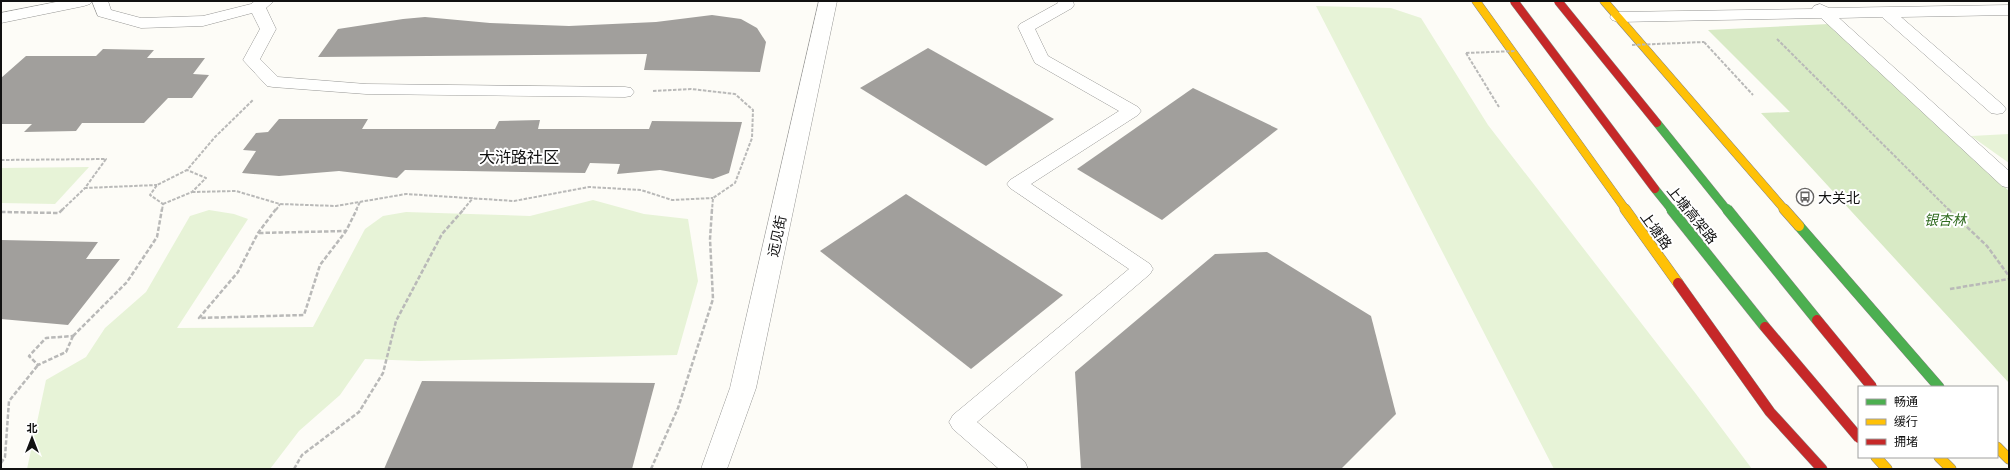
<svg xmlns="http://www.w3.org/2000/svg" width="2010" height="470" font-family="Literata,'Noto Sans SC',serif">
<rect width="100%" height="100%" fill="#fdfcf7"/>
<!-- green -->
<g fill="#e7f3d7">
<polygon points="1316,6 1391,8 1421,18 1488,125 1696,394 1752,469 1554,469"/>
<polygon points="2009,134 2009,163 1971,136"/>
<polygon points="89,167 55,204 1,203 1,168"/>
<polygon points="593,200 644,214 688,219 698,281 677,355 419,361 365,359 340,395 299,431 270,469 27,469 46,380 86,357 105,328 146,292 190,216 209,210 234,214 248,219 177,328 313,327 365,229 383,216 406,212 530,216"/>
</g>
<!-- forest -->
<polygon fill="#d8eac5" points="1829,24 2009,191 2009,383 1761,113 1790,112 1708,30"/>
<!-- building -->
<g fill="#a19f9c">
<polygon points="712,15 741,19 757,28 766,42 760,72 644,70 647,54 318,57 338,29 403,19 425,17 490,23 569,26 656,22"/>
<polygon points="928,48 1054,119 986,166 860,88"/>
<polygon points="103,49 154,50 147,58 205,58 193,74 209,75 192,98 168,98 144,123 82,123 76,131 24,132 32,124 1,124 1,78 26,56 96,56"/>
<polygon points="1193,88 1278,129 1162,220 1077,169"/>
<polygon points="279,119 368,119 362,129 495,129 499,121 540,120 538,129 649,129 652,121 742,122 729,173 713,179 660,170 617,174 620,164 590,163 585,173 405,170 397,178 339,171 279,176 242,173 256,151 243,150 256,133 268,132"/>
<polygon points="906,194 1063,295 971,369 820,251"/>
<polygon points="1,240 98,242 86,259 120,259 68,325 1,319"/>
<polygon points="1267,252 1371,316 1396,414 1341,469 1081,469 1075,372 1215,254"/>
<polygon points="422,381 655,383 632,469 384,469"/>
</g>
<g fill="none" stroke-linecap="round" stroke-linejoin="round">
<defs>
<g id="lane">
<polygon points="61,1 92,1 90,4 84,6 1,23 1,13"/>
<polygon points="92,1 108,1 111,10 141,18 203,16 251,4 255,1 274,1 266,8 276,29 260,59 278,77 366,84 625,87 631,88 634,92 631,96 625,97 366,94 273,87 267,86 243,60 260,29 252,13 203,26 141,28 98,16"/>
<polygon points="1057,1 1073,1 1074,5 1072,8 1035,29 1048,56 1138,107 1141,111 1138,115 1031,184 1150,264 1153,269 1150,274 977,422 1025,462 1028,469 999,469 953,429 949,422 953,415 1129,269 1010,188 1007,184 1010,180 1119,111 1035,63 1033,59 1018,27 1020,24 1058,3"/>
<polygon points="1820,4 1829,8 2009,5 2009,15 1901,17 2003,105 2006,109 2003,113 1997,114 1991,113 1882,17 1839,18 2009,171 2009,188 2002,186 1821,18 1618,22 1612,20 1610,17 1612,14 1618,12 1812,9 1814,6"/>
</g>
<polygon id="street" points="819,1 837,1 756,388 727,469 701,469 730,388"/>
<polyline id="fast" points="1799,226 1939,387"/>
<g id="slow-far1">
<polyline points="1476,1 1626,210"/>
<polyline points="1604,1 1785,210"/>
</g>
<g id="slow">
<polyline points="1625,209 1678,283"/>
<polyline points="1784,209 1799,226"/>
<polyline points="1997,447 2009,459"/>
<polyline points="1876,457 1887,469"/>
<polyline points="1939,457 1951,469"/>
</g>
<polyline id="jam" points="1678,283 1770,412 1822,469"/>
</defs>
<!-- lane casing -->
<use href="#lane" stroke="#979795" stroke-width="1"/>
<!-- street casing -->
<use href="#street" stroke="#979795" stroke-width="1"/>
<!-- fast casing -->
<use href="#fast" stroke="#858482" stroke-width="11"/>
<!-- slow-far1 casing -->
<use href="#slow-far1" stroke="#858482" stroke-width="9"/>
<!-- slow casing -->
<use href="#slow" stroke="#858482" stroke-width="11"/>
<!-- jam casing -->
<use href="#jam" stroke="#858482" stroke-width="11"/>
<!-- path-far1 -->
<g stroke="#b9b9b8" stroke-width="2" stroke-dasharray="3.5 1.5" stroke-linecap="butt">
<polyline points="1777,39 1949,210"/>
<polyline points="1704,42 1753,95"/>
<polyline points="1466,53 1499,107"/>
<polyline points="653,91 691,89 735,94 753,110 752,138 735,183 713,198 712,210"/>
<polyline points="1,160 106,159 85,188 157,185"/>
<polyline points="192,192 236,191 280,204 336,206 406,194 514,201 589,187 641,190 672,200 713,198"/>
<polyline points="163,204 192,192 206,178 187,170"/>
<polyline points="62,210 85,188"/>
<polyline points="162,210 163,204 150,195 157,185 187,170 215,137 253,100"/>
<polyline points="276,210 280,204"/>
<polyline points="356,210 360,202"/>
<polyline points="463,210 473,198"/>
</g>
<!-- path -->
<g stroke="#b9b9b8" stroke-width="2.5" stroke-dasharray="4.5 2" stroke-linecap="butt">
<polyline points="276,209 258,233 238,272 199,318 304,315 320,265 346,231 357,209"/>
<polyline points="1948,209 1987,246 2009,276"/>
<polyline points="1,212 59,213 63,209"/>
<polyline points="259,233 346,231"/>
<polyline points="1950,289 2009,279"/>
<polygon points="73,336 66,352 38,365 29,356 46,338"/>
<polyline points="73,336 127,282 157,237 162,209"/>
<polyline points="1,463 5,457 9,401 38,365"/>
<polyline points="294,469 302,455 359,412 383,373 396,321 442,234 464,209"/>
<polyline points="651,469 678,408 713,299 710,239 712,209"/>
</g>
<!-- lane -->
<use href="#lane" fill="#fffffe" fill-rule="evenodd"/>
<!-- street -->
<use href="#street" fill="#fffffe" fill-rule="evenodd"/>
<!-- fast -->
<use href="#fast" stroke="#4caf50" stroke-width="10"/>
<!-- slow-far1 -->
<use href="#slow-far1" stroke="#ffc107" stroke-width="8"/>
<!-- slow -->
<use href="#slow" stroke="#ffc107" stroke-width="10"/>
<!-- jam -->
<use href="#jam" stroke="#c62828" stroke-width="10"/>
<defs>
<g id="fast-bridge-far1">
<polyline points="1657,123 1727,210"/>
<polyline points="1655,189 1672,210"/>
</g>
<g id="fast-bridge">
<polyline points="1671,209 1765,327"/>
<polyline points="1727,209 1817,320"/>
</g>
<g id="jam-bridge-far1">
<polyline points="1514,1 1655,189"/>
<polyline points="1558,1 1657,123"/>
</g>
<g id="jam-bridge">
<polyline points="1817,320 1872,387"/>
<polyline points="1765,327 1859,438"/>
</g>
</defs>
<!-- fast-bridge-far1 casing -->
<use href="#fast-bridge-far1" stroke="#858482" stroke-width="9" stroke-linecap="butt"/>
<!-- fast-bridge casing -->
<use href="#fast-bridge" stroke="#858482" stroke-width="11" stroke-linecap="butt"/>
<!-- jam-bridge-far1 casing -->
<use href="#jam-bridge-far1" stroke="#858482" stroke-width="9" stroke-linecap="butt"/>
<!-- jam-bridge casing -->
<use href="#jam-bridge" stroke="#858482" stroke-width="11" stroke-linecap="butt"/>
<!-- path-bridge -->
<g stroke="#b9b9b8" stroke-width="2" stroke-dasharray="3.5 1.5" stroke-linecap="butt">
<polyline points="1632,45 1704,42"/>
<polyline points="1466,53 1515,51"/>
</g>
<!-- fast-bridge-far1 -->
<use href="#fast-bridge-far1" stroke="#4caf50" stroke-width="8"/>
<!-- fast-bridge -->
<use href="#fast-bridge" stroke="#4caf50" stroke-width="10"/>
<!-- jam-bridge-far1 -->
<use href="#jam-bridge-far1" stroke="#c62828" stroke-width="8"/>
<!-- jam-bridge -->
<use href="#jam-bridge" stroke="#c62828" stroke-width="10"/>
</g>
<!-- icons -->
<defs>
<symbol id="bus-ring" viewBox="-11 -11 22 22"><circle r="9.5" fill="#fff" stroke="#646362" stroke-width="1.5"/><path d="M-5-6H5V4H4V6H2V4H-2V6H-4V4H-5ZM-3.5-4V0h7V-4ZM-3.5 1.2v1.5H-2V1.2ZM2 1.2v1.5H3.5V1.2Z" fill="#646362"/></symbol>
</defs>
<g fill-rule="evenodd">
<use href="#bus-ring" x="1795" y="187" width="20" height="20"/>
</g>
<g text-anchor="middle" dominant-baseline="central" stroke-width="4" stroke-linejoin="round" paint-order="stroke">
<!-- poi labels -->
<g font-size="14" fill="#111" stroke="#fff" text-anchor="start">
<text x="1818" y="197">大关北</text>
</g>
<!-- street labels -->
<g font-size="14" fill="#111" stroke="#fff">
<text transform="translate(1693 214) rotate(51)">上塘高架路</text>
<text transform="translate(1657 230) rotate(54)">上塘路</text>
<text transform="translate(776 236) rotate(-78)">远见街</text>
</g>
<!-- park labels -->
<g font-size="14" font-style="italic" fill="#2f6b1f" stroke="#fff">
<text x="1945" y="219">银杏林</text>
</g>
<!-- quarter labels -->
<g font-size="16" fill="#111" stroke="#fff">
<text x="519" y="156">大浒路社区</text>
</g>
</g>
<!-- border -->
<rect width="2010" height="470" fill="none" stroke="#111111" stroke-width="4"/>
<!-- legend -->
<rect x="1858" y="386" width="140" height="72" fill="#ffffff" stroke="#a0a0a0"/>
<rect x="1866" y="399" width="20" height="6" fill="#4caf50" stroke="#a0a0a0"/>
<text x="1894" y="406" font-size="12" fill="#111111">畅通</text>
<rect x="1866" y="419" width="20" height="6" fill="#ffc107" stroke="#a0a0a0"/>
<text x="1894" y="426" font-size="12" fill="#111111">缓行</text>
<rect x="1866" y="439" width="20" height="6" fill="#c62828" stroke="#a0a0a0"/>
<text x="1894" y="446" font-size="12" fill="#111111">拥堵</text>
<!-- north arrow -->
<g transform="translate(32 438)" stroke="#ffffff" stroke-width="3" paint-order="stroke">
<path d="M0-3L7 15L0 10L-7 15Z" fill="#111111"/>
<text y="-6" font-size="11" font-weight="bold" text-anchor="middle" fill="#111111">北</text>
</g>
</svg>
